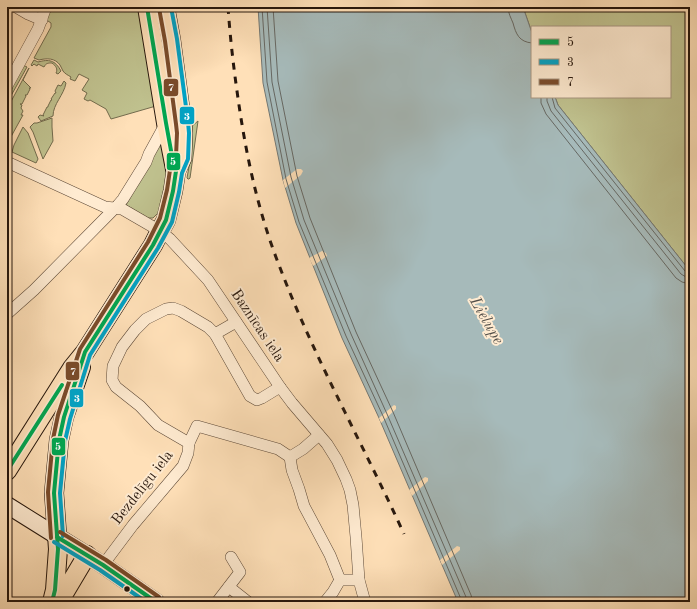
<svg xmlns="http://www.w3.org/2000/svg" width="697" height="609" font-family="'Old Standard TT',serif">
<rect width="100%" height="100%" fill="#ffe0b8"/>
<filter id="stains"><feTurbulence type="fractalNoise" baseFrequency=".005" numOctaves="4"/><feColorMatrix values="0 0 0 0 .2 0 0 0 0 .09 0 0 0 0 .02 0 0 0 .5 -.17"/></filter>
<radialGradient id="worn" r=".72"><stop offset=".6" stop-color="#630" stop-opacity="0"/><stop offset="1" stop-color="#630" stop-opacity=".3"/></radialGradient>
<!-- green -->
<g fill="#c0c28f" stroke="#736c4e">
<path d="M23 7H144L156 106 111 119 106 109 90 100 88 101 84 99 87 93 82 90 89 79 79 74 75 81 70 79 71 77C68 75 65 74 63 71 62 69 61 67 60 65 55 58 47 58 39 60L34 58 51 27V23L45 19Z"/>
<polygon points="523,7 690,7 690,271 558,105 555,97 670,97 670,27 532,27 532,33"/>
<path d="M34 60 38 62C49 59 55 60 61 71L58 74 56 73C58 69 56 66 52 63 48 63 46 63 44 67L38 64 37 66 34 64 32 66 31 65Z"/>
<polygon points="23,65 27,67 7,103 7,95"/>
<polygon points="29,68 23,80 31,88 29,88 30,89 27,95 25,95 26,96 22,104 20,104 22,105 21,108 23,111 21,115 23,115 7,144 7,109"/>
<path d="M64 81 66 83C64 95 53 104 53 116L41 121 38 117 40 115 44 116 43 115 47 107H48V106L51 100H52L51 99 55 93H56L55 91 58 85 61 86Z"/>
<polygon points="52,118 52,127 53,141 43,159 33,132 30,127 34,123 37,123"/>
<polygon points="198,121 190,178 189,179 188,179 187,178 190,161 191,130 192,126"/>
<polygon points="23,127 28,133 38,159 36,163 12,152 14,145"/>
<polygon points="163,138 167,163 167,186 159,214 157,214 153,218 148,218 126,205 153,157"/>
</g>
<!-- water -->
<polygon fill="#a6baba" stroke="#737874" points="258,7 523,7 532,33 532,97 555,97 558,105 690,271 690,602 458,602 379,418 342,338 296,223 283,180 263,83"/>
<!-- pier -->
<g fill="#ffe0b8">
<polygon points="297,169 301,169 303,171 301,175 285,188 283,180"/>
<polygon points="322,251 326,253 327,256 313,266 309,258"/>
<polygon points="394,405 396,406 396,409 381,423 379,418"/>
<polygon points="425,477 428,478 428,481 412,496 409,490"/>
<polygon points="457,546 460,547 460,550 442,565 440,560"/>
</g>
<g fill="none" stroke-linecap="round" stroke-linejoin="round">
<!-- shore -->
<g stroke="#666863" stroke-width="1">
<polyline points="262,7 267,82 286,179 299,222 346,336 383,416 461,599 461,602"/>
<polyline points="267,7 272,82 291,177 304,220 351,334 387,414 466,597 467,602"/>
<polyline points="273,7 278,81 297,176 310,218 356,332 393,412 471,595 473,602"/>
<path d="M508 7C508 13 511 18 513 23 516 34 519 42 532 43"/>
<polyline points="541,97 541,103 546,114 676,278 682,282 690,284"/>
<polyline points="547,97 547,101 551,111 681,274 686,277 690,278"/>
<polyline points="552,97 555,108 685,271 687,273 690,273"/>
</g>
<defs>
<g id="minor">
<polyline points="16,7 28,14 42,20"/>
<polyline points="7,86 38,29 46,7"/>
<polyline points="7,162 105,207 122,209 160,231 170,239 208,280 280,387 292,403 327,444 337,460 346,479 350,490 353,505 356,537 359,580 365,602"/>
<polyline points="7,314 34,290 118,205 123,199 146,162 149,154 166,123"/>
<polyline points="215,334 250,396 257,400 262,398 280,387"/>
<polyline points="189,443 158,425 140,406 116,387 112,380 113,366 122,347 135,330 146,319 166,309 173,308 181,311 208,327 215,334 236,322"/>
<polyline points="290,457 303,449 319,435"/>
<polyline points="103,565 133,525 183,466 188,453 189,443 197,426 278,449 290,457 292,470 299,489 304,506 330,555 340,580"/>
<polyline points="229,587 248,602"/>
<polyline points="217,602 240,572 231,557"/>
<polyline points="325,602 333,592 340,580 359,580"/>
</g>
<polyline id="secondary" points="7,505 103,565 156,602"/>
<g id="primary">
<polyline points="147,7 166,123 175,169"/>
<polyline points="7,471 72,368 85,352 153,245 160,231 166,220 173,191 176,171 182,158 183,133 182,123 171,40 165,7"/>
<polyline points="52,602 55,590 58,549 54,493 59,440 64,417 81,367"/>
<polyline points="59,602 87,555"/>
</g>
</defs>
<!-- minor casing -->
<use href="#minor" stroke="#5c4837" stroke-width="12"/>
<!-- secondary casing -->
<use href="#secondary" stroke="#26160c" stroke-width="18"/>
<!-- primary casing -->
<use href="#primary" stroke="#26160c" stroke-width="20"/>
<!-- minor -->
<use href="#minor" stroke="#ffebd1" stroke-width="11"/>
<!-- secondary -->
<use href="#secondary" stroke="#ffebd1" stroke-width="16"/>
<!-- primary -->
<use href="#primary" stroke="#ffe0b8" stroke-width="18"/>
<!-- rail -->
<path stroke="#26160c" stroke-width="3" stroke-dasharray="7 7" stroke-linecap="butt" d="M228 7C230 35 233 63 237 91 245 150 257 209 279 265 314 358 363 444 404 534"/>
<defs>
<g id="bus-1">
<polyline points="7,471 62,385"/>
<polyline points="57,537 103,565 156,602"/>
<polyline points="52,602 55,590 58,549 54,493 59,440 64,417 85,352 153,245 166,220 173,191 176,171 172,156 166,123 147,7"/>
</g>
<g id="bus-2">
<polyline points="63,536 60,493 65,441 70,419 90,355 158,248 172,222 179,192 182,173 188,159 189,133 188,122 177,39 171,7"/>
<polyline points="54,542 100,570 146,602"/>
</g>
<g id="bus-3">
<polyline points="60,532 106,560 159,597"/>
<polyline points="51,538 48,492 53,439 58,415 80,349 148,242 160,218 167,190 170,170 176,157 177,133 176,124 165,41 159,8"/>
</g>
</defs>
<!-- bus-1 casing -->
<use href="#bus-1" stroke="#ffebd1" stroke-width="7"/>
<!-- bus-2 casing -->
<use href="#bus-2" stroke="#ffebd1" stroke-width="7"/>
<!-- bus-3 casing -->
<use href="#bus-3" stroke="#ffebd1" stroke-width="7"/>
<!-- bus-1 -->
<use href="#bus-1" stroke="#00a651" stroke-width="4"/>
<!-- bus-2 -->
<use href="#bus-2" stroke="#02a2c4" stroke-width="4"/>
<!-- bus-3 -->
<use href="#bus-3" stroke="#7a4b2a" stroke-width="4"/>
</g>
<!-- markers -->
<circle fill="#26160c" stroke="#ffebd1" stroke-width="1.5" cx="127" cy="589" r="3.5"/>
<g text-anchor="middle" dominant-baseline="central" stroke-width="4" stroke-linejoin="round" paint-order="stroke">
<!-- street labels -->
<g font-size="15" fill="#26160c" stroke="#ffebd1">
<text transform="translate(257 326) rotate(56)">Baznīcas iela</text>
<text transform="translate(143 488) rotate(-52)">Bezdelīgu iela</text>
</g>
<!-- water labels -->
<g font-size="16" font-style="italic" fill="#534f49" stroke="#ffebd1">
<text transform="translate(486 321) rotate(60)">Lielupe</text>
</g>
</g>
<g stroke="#ffebd1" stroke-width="1.5">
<rect x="163" y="78" width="16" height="19" rx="4" fill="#7a4b2a"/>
<rect x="179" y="106" width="16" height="19" rx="4" fill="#02a2c4"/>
<rect x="166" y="152" width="15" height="19" rx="4" fill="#00a651"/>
<rect x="65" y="361" width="15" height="20" rx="4" fill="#7a4b2a"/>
<rect x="69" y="388" width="15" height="20" rx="4" fill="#02a2c4"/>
<rect x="51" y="437" width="15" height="19" rx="4" fill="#00a651"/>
</g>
<g font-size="11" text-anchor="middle" font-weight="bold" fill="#fff">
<text x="171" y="91">7</text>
<text x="187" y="120">3</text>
<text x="173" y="165">5</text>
<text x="73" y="375">7</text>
<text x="77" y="402">3</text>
<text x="58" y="450">5</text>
</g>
<!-- margin -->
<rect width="697" height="609" fill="none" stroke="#ffe0b8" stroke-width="24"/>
<rect x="8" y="8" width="681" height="593" fill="none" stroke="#26160c" stroke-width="2"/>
<rect x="12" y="12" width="673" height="585" fill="none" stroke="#26160c"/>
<!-- legend -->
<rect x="531" y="26" width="140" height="72" fill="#ffebd1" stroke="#a89682"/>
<rect x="539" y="39" width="20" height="6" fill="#00a651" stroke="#a89682"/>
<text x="567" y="46" font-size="12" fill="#26160c">5</text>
<rect x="539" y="59" width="20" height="6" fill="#02a2c4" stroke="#a89682"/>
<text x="567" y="66" font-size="12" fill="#26160c">3</text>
<rect x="539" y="79" width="20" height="6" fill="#7a4b2a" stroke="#a89682"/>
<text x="567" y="86" font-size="12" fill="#26160c">7</text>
<rect width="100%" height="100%" filter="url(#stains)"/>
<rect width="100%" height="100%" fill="url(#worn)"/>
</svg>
